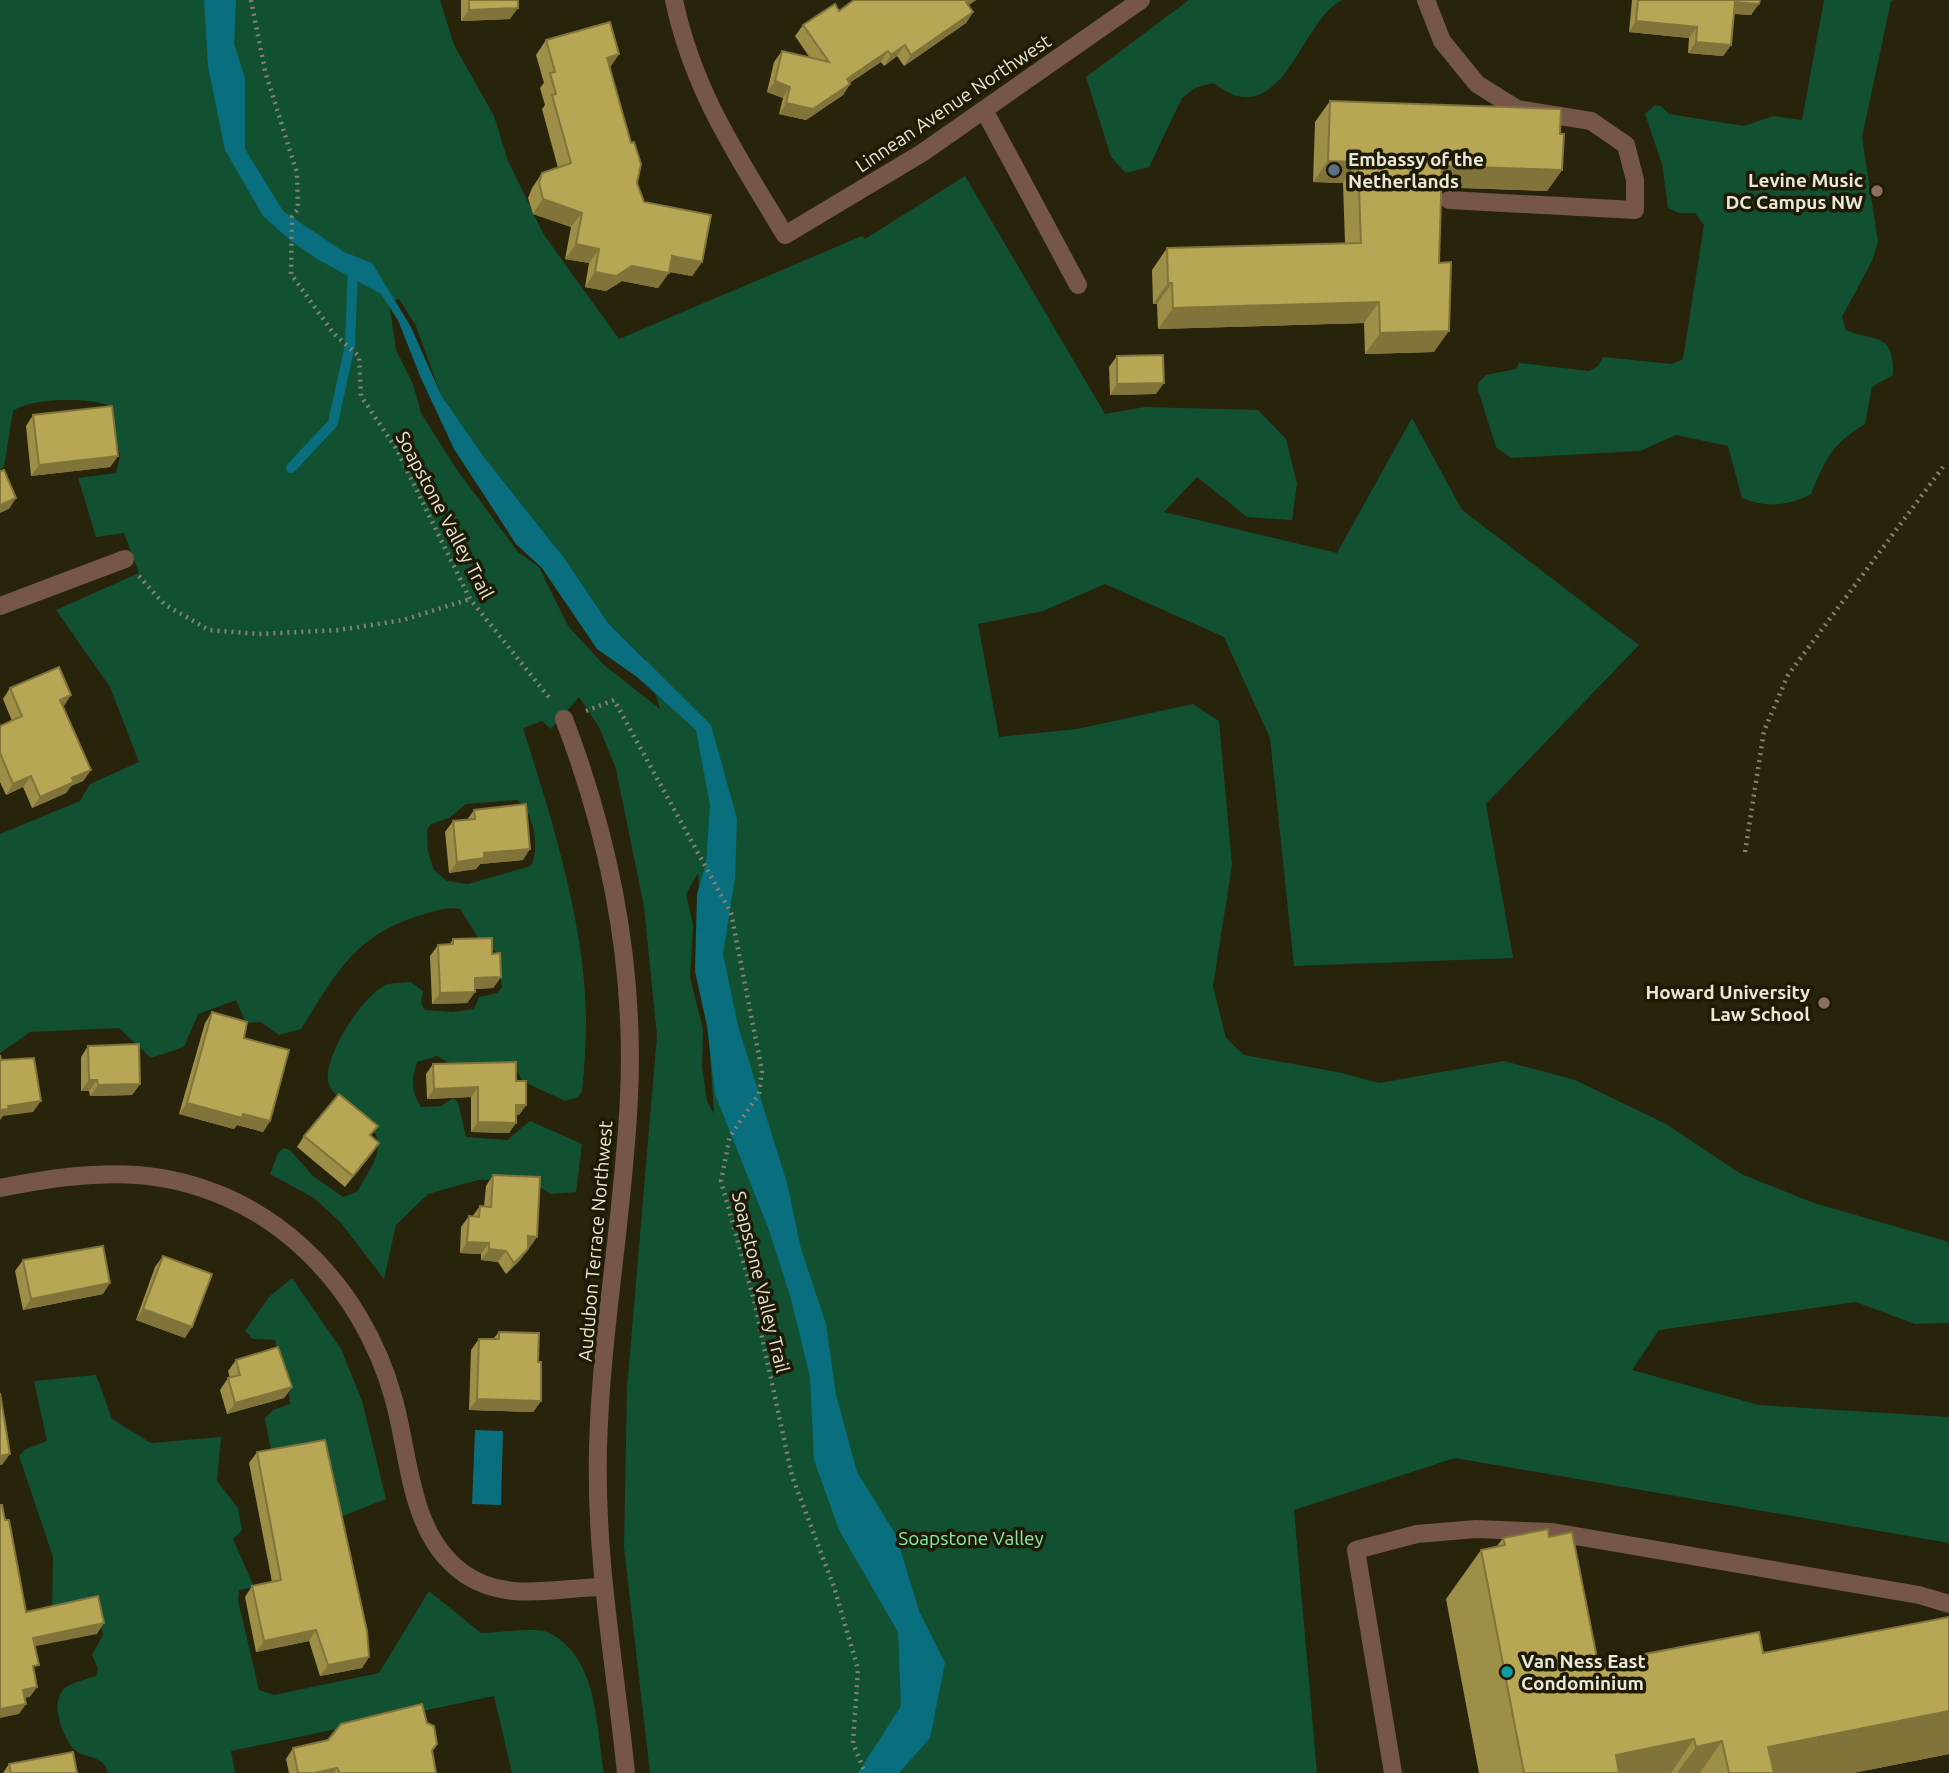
<svg xmlns="http://www.w3.org/2000/svg" width="1949" height="1773" font-family="Ubuntu,sans-serif">
<rect width="100%" height="100%" fill="#28230b"/>
<!-- green -->
<g fill="#115132" fill-rule="evenodd">
<path d="M0 0H440L454 45 494 116 508 161 544 235 619 339 862 236 865 239 965 176 1105 414 1145 407 1258 410 1286 439 1297 484 1292 520 1247 517 1197 477 1164 512 1337 553 1412 418 1462 510 1639 645 1486 804 1513 958 1294 966 1270 738 1224 637 1105 584 1043 611 978 624 999 737 1077 729 1193 704 1219 721 1232 865 1213 986 1226 1038 1244 1055 1342 1073 1379 1083 1504 1061 1575 1080 1666 1124 1741 1174 1814 1203 1949 1242V1323L1915 1324 1856 1302 1659 1330 1632 1370 1759 1405 1949 1417V1543L1455 1458 1294 1510 1317 1773H650L624 1547 627 1388 657 1036 644 907 616 769 599 727 579 697 551 729 542 721 523 728C552 820 587 929 586 1026 586 1048 584 1069 582 1091L578 1097 565 1101 522 1081 514 1064 475 1062 457 1068 437 1056 417 1062C411 1080 411 1091 421 1107L441 1106 453 1098 458 1102 466 1137 507 1140 530 1121 582 1144 576 1192 551 1194 525 1178 478 1180 428 1194 396 1225 384 1279 341 1223 314 1198 270 1174 278 1153 283 1148 290 1150 313 1176 343 1197 357 1192C363 1180 374 1166 377 1153 386 1119 331 1103 328 1081 325 1054 361 998 384 986 391 982 402 983 411 982L423 991 421 1003 425 1010 452 1012 474 1009 479 997 497 993 502 987 496 952 478 937 460 909C445 906 433 912 418 916 354 936 335 975 301 1029L279 1035 261 1022 246 1023 236 1000 198 1014 184 1047 151 1058 119 1028 30 1032 0 1053V834L80 801 90 784 139 762 110 687 56 610 139 573 124 533 96 537 78 478 116 473 120 456 109 405C87 398 32 397 13 411L4 467 0 469ZM399 299 416 326 441 395 484 457 565 559 608 623 645 659 660 709 604 665 568 626 539 567 518 552 455 467 421 413 413 384 396 350 389 302ZM517 800C534 812 540 847 531 866L468 884 447 881 434 870 428 852 427 830 431 824 449 818 466 804ZM698 873 714 1114 707 1101 702 1067 703 1029 690 978 693 925 686 894Z"/>
<path d="M1189 0H1342C1304 19 1288 108 1237 96 1229 94 1220 87 1213 83L1195 88 1182 98 1149 167 1126 173 1111 157 1086 77Z"/>
<path d="M1824 0H1894L1891 1 1862 137 1878 242 1872 261 1842 317 1846 330C1873 342 1895 331 1893 375L1872 387 1865 424C1831 445 1826 458 1811 494 1789 506 1765 508 1742 498L1728 446 1676 435 1640 451 1511 458 1496 447 1478 390V383L1486 375 1516 369 1519 363 1589 371 1598 366 1603 357 1672 364 1683 359 1704 225 1695 213H1679L1668 208 1662 164 1645 114 1655 105 1661 106 1669 114 1744 126 1773 116 1802 120Z"/>
<polygon points="292,1278 341,1349 362,1401 386,1499 343,1516 274,1453 270,1446 265,1418 273,1410 290,1404 288,1385 275,1340 253,1339 245,1331 269,1297"/>
<path d="M96 1375 112 1419 151 1443 221 1437 217 1481 238 1508 242 1530 233 1539 254 1587 239 1590 238 1600 259 1690 274 1695 379 1673 429 1591 481 1633C496 1633 535 1627 547 1632 598 1655 596 1726 604 1773H512L494 1696 231 1751 235 1773H108C104 1754 85 1760 74 1749 62 1736 49 1702 65 1688 72 1682 88 1679 96 1676L98 1668 92 1655 103 1635 96 1599 52 1608 53 1557 19 1456 24 1450 47 1441 34 1381Z"/>
</g>
<!-- water -->
<g fill="#096e7e">
<polygon points="204,0 236,0 234,44 245,78 245,149 283,211 344,252 372,263 411,327 441,395 484,457 565,559 608,623 711,725 737,819 735,878 723,954 738,1026 787,1183 801,1249 826,1324 836,1395 857,1472 896,1535 919,1611 945,1663 930,1738 899,1773 858,1773 901,1706 898,1632 839,1530 814,1460 810,1377 791,1299 769,1230 715,1094 707,1026 695,971 697,894 706,864 710,805 696,730 637,677 597,649 542,568 516,544 454,449 420,376 398,320 381,294 319,260 291,241 263,216 225,150 208,66"/>
<polygon points="475,1430 503,1431 501,1505 472,1504"/>
</g>
<g fill="none" stroke-linecap="round" stroke-linejoin="round">
<!-- stream -->
<polyline stroke="#096e7e" stroke-width="10" points="291,468 333,423 350,345 353,267"/>
<!-- path -->
<g stroke="#86826f" stroke-width="4.5" stroke-dasharray="2 5" stroke-linecap="butt">
<polyline points="251,0 265,71 297,173 298,209 292,217 291,274 334,334 359,356 361,396 397,450 470,599 551,700"/>
<polyline points="139,576 164,604 209,630 259,634 339,630 403,620 470,599"/>
<polyline points="586,711 614,700 731,913 762,1071 759,1094 730,1136 721,1181 754,1300 792,1476 834,1587 858,1669 853,1743 865,1773"/>
<polyline points="1745,852 1764,731 1788,675 1943,467"/>
</g>
<!-- minor -->
<g stroke="#765648" stroke-width="18">
<path d="M674 0C693 91 738 157 785 235L922 153 1141 0"/>
<polyline points="1426,0 1442,41 1477,84 1517,109 1591,121 1626,145 1635,180 1635,210 1449,200"/>
<polyline points="984,110 1078,285"/>
<polyline points="0,606 125,559"/>
<path d="M564 719C610 839 635 967 629 1096 624 1214 601 1330 598 1448 595 1560 615 1663 626 1773"/>
<path d="M0 1188C45 1179 90 1172 137 1175 264 1185 361 1279 394 1400 410 1457 409 1534 463 1573 505 1603 554 1588 602 1587"/>
<polyline points="1393,1773 1356,1550 1417,1534 1476,1529 1552,1532 1919,1595 1949,1604"/>
</g>
</g>
<!-- wall -->
<g fill="#9d8f48">
<polygon points="461,0 518,0 510,19 461,21"/>
<polygon points="854,0 976,0 968,5 973,12 966,23 904,66 897,56 884,66 881,62 849,83 850,84 843,95 806,120 779,114 783,98 767,92 774,62 782,51 810,58 795,36 803,25 839,11"/>
<polygon points="1632,0 1760,0 1751,15 1734,14 1731,45 1723,56 1688,53 1689,38 1629,32"/>
<polygon points="546,40 619,54 610,67 637,183 644,202 702,262 692,276 669,272 658,288 622,281 606,291 585,287 589,263 565,259 571,227 533,214 528,198 532,188 542,173 558,168 542,109 545,105 540,88 544,83 536,55"/>
<polygon points="1330,101 1560,134 1562,170 1547,191 1442,187 1434,352 1365,354 1364,323 1158,329 1157,304 1153,304 1152,270 1167,248 1345,243 1343,183 1313,182 1315,122"/>
<polygon points="1117,356 1156,394 1110,395 1109,367"/>
<polygon points="33,415 118,456 110,467 31,476 26,426"/>
<polygon points="10,688 63,706 91,770 83,781 71,786 66,793 32,808 23,787 6,795 0,782 0,726 12,721 3,699"/>
<polygon points="474,810 523,860 480,864 476,869 449,873 445,832 453,821 467,820"/>
<polygon points="453,939 492,954 501,977 493,988 475,989 475,992 467,1003 432,1004 430,956 438,945 449,945"/>
<polygon points="212,1012 244,1038 270,1121 263,1132 237,1125 234,1129 179,1114 205,1023"/>
<polygon points="88,1046 140,1084 132,1095 90,1096 89,1091 81,1091 81,1057"/>
<polygon points="433,1064 516,1081 526,1105 519,1115 516,1115 509,1133 471,1132 471,1097 427,1099 426,1074"/>
<polygon points="304,1136 371,1136 379,1143 345,1187 297,1147"/>
<polygon points="493,1175 537,1237 520,1260 506,1274 498,1262 481,1260 481,1254 460,1253 461,1227 469,1216 472,1217 480,1206 484,1206 486,1186"/>
<polygon points="163,1256 185,1338 136,1320 155,1267"/>
<polygon points="23,1260 103,1294 23,1310 15,1271"/>
<polygon points="499,1332 538,1362 541,1401 533,1412 469,1410 471,1350 479,1339 493,1339"/>
<polygon points="236,1360 292,1387 284,1398 227,1414 220,1390 228,1378 230,1378 228,1371"/>
<polygon points="257,1452 369,1657 362,1668 320,1676 309,1641 256,1652 245,1597 252,1586 272,1582 249,1463"/>
<polygon points="1549,1537 1598,1663 1763,1653 1949,1617 1949,1754 1853,1773 1479,1773 1446,1599 1481,1550 1497,1546 1503,1538"/>
<polygon points="427,1723 437,1744 432,1752 436,1773 289,1773 286,1759 293,1748"/>
<polygon points="9,1764 77,1773 3,1773"/>
</g>
<!-- shaded-wall -->
<g fill="#80743b">
<polygon points="968,0 976,0 958,13 966,2"/>
<polygon points="1735,2 1759,4 1751,15 1727,13"/>
<polygon points="518,8 510,19 461,21 469,10"/>
<polygon points="973,12 966,23 904,66 911,55"/>
<polygon points="1636,21 1697,27 1689,38 1629,32"/>
<polygon points="1696,42 1731,45 1723,56 1688,53"/>
<polygon points="905,45 897,56 884,66 891,55"/>
<polygon points="888,51 881,62 839,90 847,79"/>
<polygon points="619,54 609,69 607,58"/>
<polygon points="775,81 790,87 783,98 767,92"/>
<polygon points="850,84 843,95 806,120 779,114 786,103"/>
<polygon points="1328,161 1358,162 1343,183 1313,182"/>
<polygon points="1442,166 1562,170 1547,191 1427,187"/>
<polygon points="543,199 582,213 571,227 533,214"/>
<polygon points="576,244 599,249 589,263 565,259"/>
<polygon points="672,256 702,262 692,276 662,270"/>
<polygon points="632,266 669,273 658,288 622,281 606,291 585,287 595,272"/>
<polygon points="1168,283 1172,283 1157,304 1153,304"/>
<polygon points="1379,302 1364,323 1158,329 1173,308"/>
<polygon points="1449,331 1434,352 1365,354 1380,333"/>
<polygon points="1164,383 1156,394 1110,395 1117,384"/>
<polygon points="118,456 110,467 31,476 39,465"/>
<polygon points="16,498 9,509 0,513 0,505"/>
<polygon points="71,695 64,706 60,700"/>
<polygon points="91,770 83,781 71,786 66,793 32,808 40,797 72,778"/>
<polygon points="31,776 23,787 6,795 13,784"/>
<polygon points="530,849 523,860 480,864 476,869 449,873 457,862 484,853"/>
<polygon points="501,977 493,988 467,989 475,978"/>
<polygon points="475,992 467,1003 432,1004 440,993"/>
<polygon points="89,1080 97,1080 89,1091 81,1091"/>
<polygon points="140,1084 132,1095 90,1096 98,1085"/>
<polygon points="478,1087 471,1097 427,1099 434,1089"/>
<polygon points="41,1101 33,1112 3,1116 0,1120 0,1110 8,1106"/>
<polygon points="187,1103 243,1114 270,1121 263,1132 237,1125 234,1129 179,1114"/>
<polygon points="516,1105 526,1105 519,1115 509,1115"/>
<polygon points="478,1122 516,1123 509,1133 471,1132"/>
<polygon points="379,1143 372,1154 345,1187 353,1176"/>
<polygon points="528,1236 537,1237 529,1248 520,1247"/>
<polygon points="467,1242 489,1243 481,1254 460,1253"/>
<polygon points="489,1249 506,1251 498,1262 481,1260"/>
<polygon points="528,1249 520,1260 506,1274 514,1263"/>
<polygon points="110,1283 103,1294 23,1310 31,1299"/>
<polygon points="143,1309 192,1327 185,1338 136,1320"/>
<polygon points="292,1387 284,1398 227,1414 235,1403"/>
<polygon points="477,1399 541,1401 533,1412 469,1410"/>
<polygon points="10,1454 2,1465 0,1465 0,1456"/>
<polygon points="104,1623 97,1634 26,1648 33,1638"/>
<polygon points="316,1630 309,1641 256,1652 264,1641"/>
<polygon points="369,1657 362,1668 320,1676 328,1665"/>
<polygon points="37,1687 30,1697 16,1700 23,1690"/>
<polygon points="26,1704 19,1714 0,1718 0,1709"/>
<polygon points="1949,1711 1949,1754 1853,1773 1750,1773 1768,1747"/>
<polygon points="1694,1739 1671,1773 1603,1773 1616,1755"/>
<polygon points="1722,1741 1700,1773 1677,1773 1696,1747"/>
<polygon points="337,1768 334,1773 315,1773"/>
</g>
<!-- building -->
<g fill="#b7a654" stroke="#80743b" stroke-width="2">
<polygon points="469,0 518,0 518,8 469,10"/>
<polygon points="854,0 968,0 966,2 973,12 911,55 905,45 891,55 888,51 847,79 850,84 813,109 786,103 790,87 775,81 782,51 829,62 803,25 835,4 839,11"/>
<polygon points="1638,0 1760,0 1759,4 1735,2 1731,45 1696,42 1697,27 1636,21"/>
<polygon points="610,22 619,54 607,58 631,143 634,142 641,164 637,183 644,202 711,215 702,262 672,256 669,273 632,266 616,276 595,272 599,249 576,244 582,213 543,199 539,183 542,173 571,163 552,95 556,94 550,73 555,72 546,40"/>
<polygon points="1330,101 1561,109 1560,134 1564,134 1562,170 1442,166 1439,263 1451,262 1449,331 1380,333 1379,302 1173,308 1172,283 1168,283 1167,248 1361,243 1358,162 1328,161"/>
<polygon points="1163,355 1164,383 1117,384 1117,356"/>
<polygon points="112,406 118,456 39,465 33,415"/>
<polygon points="4,470 16,498 0,505 0,471"/>
<polygon points="59,667 71,695 60,700 91,770 72,778 74,782 40,797 31,776 13,784 0,753 0,726 22,716 10,688"/>
<polygon points="526,804 530,849 484,853 484,858 457,862 453,821 475,819 474,810"/>
<polygon points="492,938 492,954 500,953 501,977 475,978 475,992 440,993 438,945 453,944 453,939"/>
<polygon points="212,1012 247,1022 244,1038 289,1050 270,1121 243,1114 242,1118 187,1103"/>
<polygon points="139,1044 140,1084 98,1085 97,1080 89,1080 88,1046"/>
<polygon points="0,1055 1,1060 34,1058 41,1101 8,1106 9,1109 0,1110"/>
<polygon points="516,1062 516,1081 526,1081 526,1105 516,1105 516,1123 478,1122 478,1087 434,1089 433,1064"/>
<polygon points="339,1094 378,1126 370,1135 379,1143 353,1176 304,1136"/>
<polygon points="493,1175 540,1177 537,1237 528,1236 528,1249 514,1263 506,1251 489,1249 489,1243 467,1242 469,1216 479,1217 480,1206 491,1207"/>
<polygon points="103,1246 110,1283 31,1299 23,1260"/>
<polygon points="163,1256 212,1274 192,1327 143,1309"/>
<polygon points="499,1332 539,1333 538,1362 541,1362 541,1401 477,1399 479,1339 499,1339"/>
<polygon points="278,1347 292,1387 235,1403 228,1378 240,1375 236,1360"/>
<polygon points="0,1393 10,1454 0,1456"/>
<polygon points="325,1440 367,1631 369,1657 328,1665 316,1630 264,1641 252,1586 281,1580 257,1452"/>
<polygon points="0,1505 2,1505 5,1520 9,1520 26,1612 98,1596 104,1623 33,1638 39,1665 33,1666 37,1687 23,1690 26,1704 0,1709"/>
<polygon points="1548,1529 1549,1537 1572,1532 1598,1663 1759,1632 1763,1653 1949,1617 1949,1711 1768,1747 1774,1773 1729,1773 1722,1741 1696,1747 1694,1739 1616,1755 1619,1773 1524,1773 1481,1550 1505,1545 1503,1538"/>
<polygon points="422,1704 427,1723 434,1726 437,1744 432,1750 436,1773 340,1773 337,1768 315,1773 298,1773 293,1748 328,1740 341,1724"/>
<polygon points="73,1752 77,1773 11,1773 9,1764"/>
</g>
<!-- markers -->
<circle fill="#5c6f8a" stroke="#1f1a03" stroke-width="2.5" cx="1334" cy="170" r="7"/>
<g fill="#8d6e63" stroke="#1f1a03" stroke-width="2.5">
<circle cx="1877" cy="191" r="7"/>
<circle cx="1824" cy="1003" r="7"/>
</g>
<circle fill="#0f9aa8" stroke="#1f1a03" stroke-width="2.5" cx="1507" cy="1672" r="7"/>
<g text-anchor="middle" dominant-baseline="central" stroke-width="7" stroke-linejoin="round" paint-order="stroke">
<!-- street labels -->
<g font-size="19" fill="#e9e7d8" stroke="#1f1a03">
<text transform="translate(953 103) rotate(-34)">Linnean Avenue Northwest</text>
<text transform="translate(445 515) rotate(62)">Soapstone Valley Trail</text>
<text transform="translate(595 1241) rotate(-85)">Audubon Terrace Northwest</text>
<text transform="translate(761 1282) rotate(76)">Soapstone Valley Trail</text>
</g>
<!-- poi labels -->
<g font-size="19" font-weight="bold" fill="#e9e7d8" stroke="#1f1a03" text-anchor="start">
<text x="1348" y="159">Embassy of the<tspan x="1348" dy="22">Netherlands</tspan></text>
<text x="1863" y="180" text-anchor="end">Levine Music<tspan x="1863" dy="22">DC Campus NW</tspan></text>
<text x="1810" y="992" text-anchor="end">Howard University<tspan x="1810" dy="22">Law School</tspan></text>
<text x="1521" y="1661">Van Ness East<tspan x="1521" dy="22">Condominium</tspan></text>
</g>
<!-- park labels -->
<g font-size="19" fill="#80efb1" stroke="#1f1a03">
<text x="971" y="1538">Soapstone Valley</text>
</g>
</g>
</svg>
